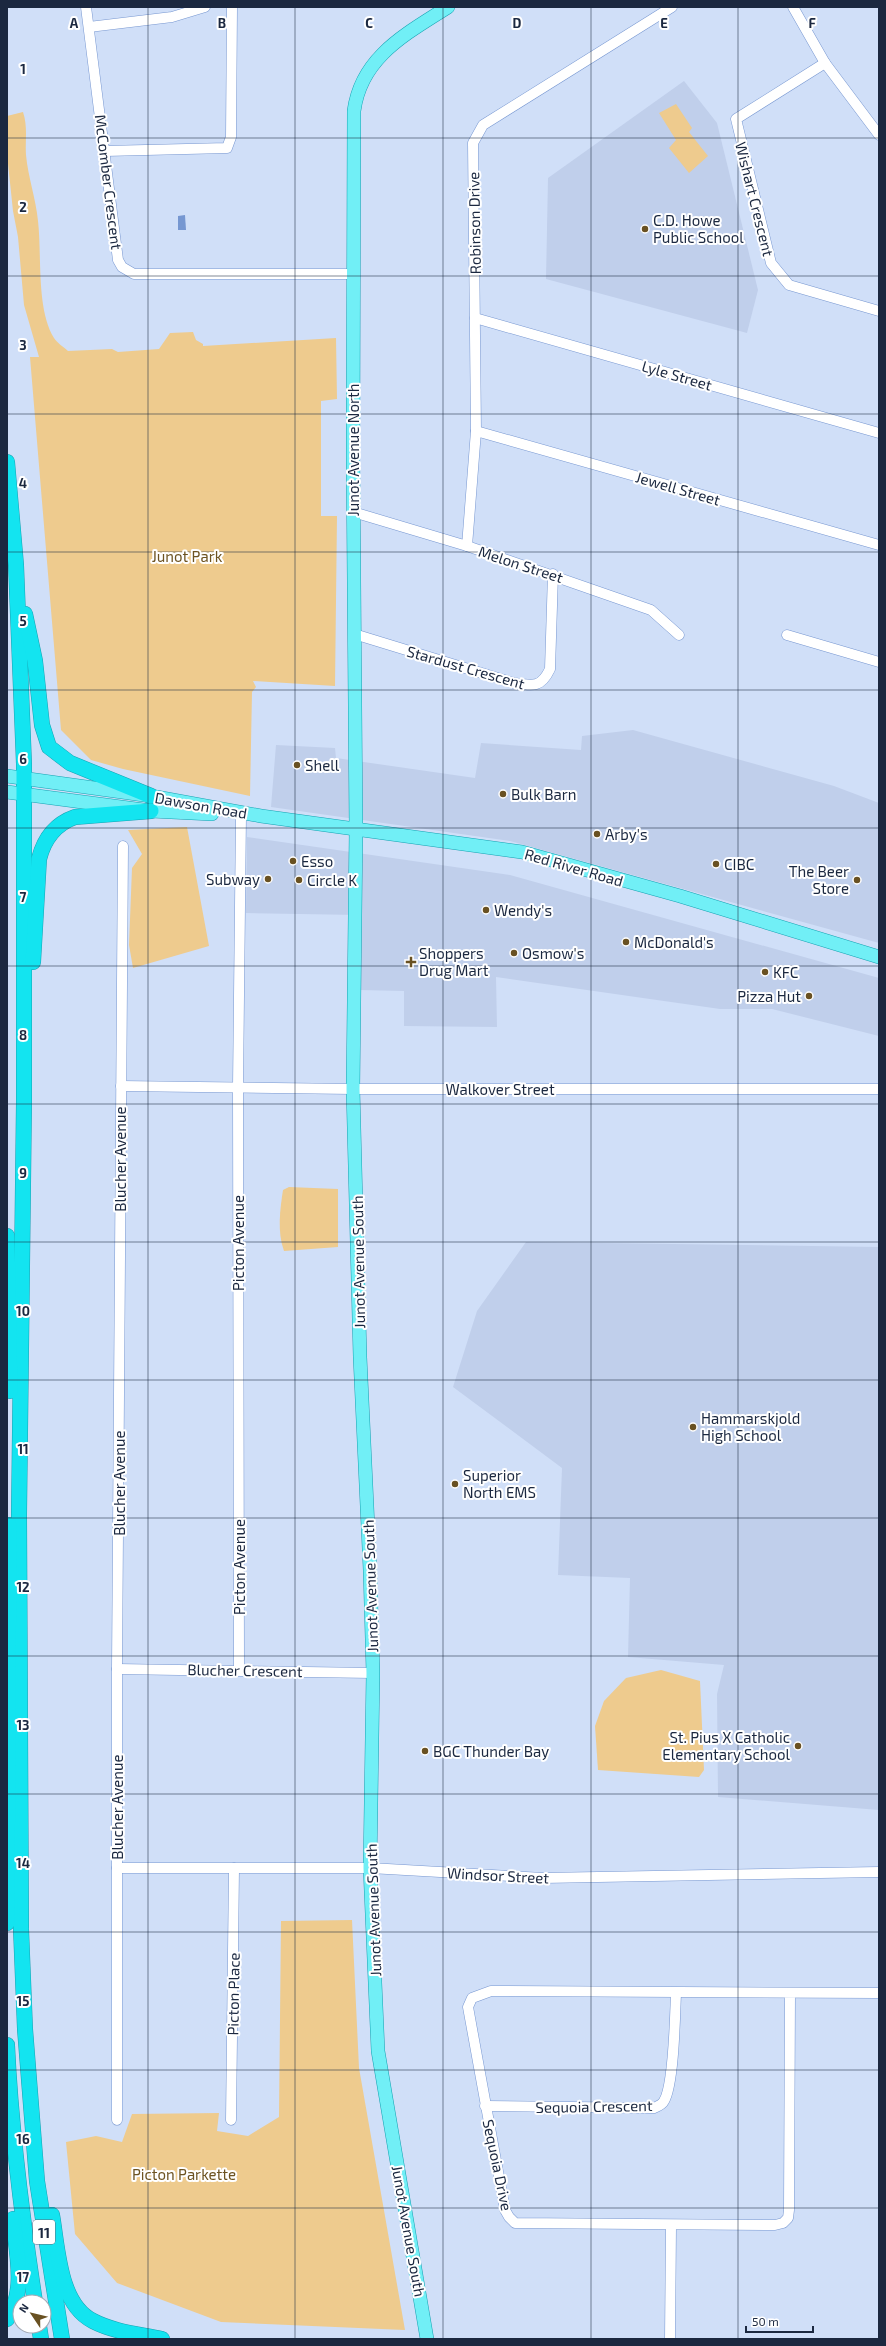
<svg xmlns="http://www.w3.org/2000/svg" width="886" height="2346" font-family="'Exo 2',sans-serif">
<rect width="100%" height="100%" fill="#d0dff8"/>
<!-- built -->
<g fill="#c0cfeb">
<polygon points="684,81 717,123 758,290 747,333 546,279 548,178"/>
<polygon points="633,730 834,786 879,803 879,943 510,841 271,807 276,745 335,748 336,758 475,778 481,743 581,750 582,736"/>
<polygon points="247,837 510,875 879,978 879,1036 772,1009 720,1009 496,977 497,1027 404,1026 404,991 359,990 359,915 246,913"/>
<polygon points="526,1242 879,1247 879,1810 718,1797 717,1694 724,1665 628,1657 630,1578 558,1575 562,1468 453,1387 477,1311"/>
</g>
<!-- green -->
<g fill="#eecb8e">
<polygon points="676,104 692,128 689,132 708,156 689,173 669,148 676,140 659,113"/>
<path d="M23 112C28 127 25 140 26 155 28 177 36 199 38 221 42 255 36 309 54 338 57 343 64 347 68 351L112 349 118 352 159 349 170 333 193 332 196 340 203 344V346L336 338 337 399 321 401V516H337L335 686 253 681 256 687 252 692 250 796 123 769 91 760 61 730 30 357H39L24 305 18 237 13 211 7 154V116Z"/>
<polygon points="187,827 209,946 133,968 129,945 132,868 142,854 128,830"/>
<path d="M289 1187 338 1189V1247L284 1251C277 1232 280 1209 283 1190Z"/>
<polygon points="661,1670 700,1681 704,1770 699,1777 598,1770 595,1726 604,1701 626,1678"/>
<polygon points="352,1920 359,2068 405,2330 221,2322 117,2283 75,2234 66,2142 96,2136 122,2142 132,2114 219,2113 217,2131 248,2136 279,2117 281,1921"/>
</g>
<!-- water -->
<polygon fill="#7697d1" points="185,215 186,230 178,230 178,216"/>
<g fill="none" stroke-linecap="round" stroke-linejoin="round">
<defs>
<g id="minor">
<polyline points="86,7 118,260 122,267 134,274 353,274"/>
<polyline points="793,7 825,63 879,135"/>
<polyline points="89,27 172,17 205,7"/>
<polyline points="825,63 736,119 771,263 789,285 879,311"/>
<polyline points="105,151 227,148 231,137 232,7"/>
<polyline points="475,318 879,433"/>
<polyline points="476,431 879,545"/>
<polyline points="353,512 467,546 651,610 679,635"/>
<polyline points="467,546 476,431 473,143 483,125 672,7"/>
<path d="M354 634 514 683C533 686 541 688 550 669L553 574"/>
<polyline points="787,635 879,662"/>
<polyline points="121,1086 353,1089 879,1089"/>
<polyline points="117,1669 373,1673"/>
<polyline points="239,1670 238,1087 241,815"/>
<polyline points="117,1868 370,1868 543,1878 879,1872"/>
<polyline points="790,1993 789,2210 788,2218 783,2223 775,2225 515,2223 509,2217 505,2210 468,2007 472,1998 491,1991 879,1993"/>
<path d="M485 2106 654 2108C658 2106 662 2105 664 2101 674 2085 675 2015 676 1993"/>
<polyline points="117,2120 117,1669 123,846"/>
<polyline points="231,2120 234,1868"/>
<polyline points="670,2339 671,2226"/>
</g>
<g id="major">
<polyline points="7,776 151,796 261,816 522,852 680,896 879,957"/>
<polyline points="7,792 151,811 212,814"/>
<path d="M427 2339 378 2051 370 1868 373 1673 370 1570 360 1357 353 1089 356 829 353 457 354 111C361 57 406 34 448 7"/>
</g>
<g id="highway">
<polyline points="7,462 16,565 24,764 24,1101 19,1515 21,1929 25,2029 37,2181 62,2339"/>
<polyline points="25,614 35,661 42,725 49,747 70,763 151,796"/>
<path d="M33 962 39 859C44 839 55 824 75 817L151 811"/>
<polyline points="7,1236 10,1391"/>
<polyline points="7,1923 9,1525"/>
<path d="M7 2045C11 2131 22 2217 35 2302"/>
<path d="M52 2215C58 2249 59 2304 93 2321 114 2332 139 2334 162 2339"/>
<path d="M7 2319C27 2292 16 2250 13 2219"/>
<polyline points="39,2326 41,2339"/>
</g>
</defs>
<!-- minor casing -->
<use href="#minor" stroke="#7797d1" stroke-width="11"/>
<!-- major casing -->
<use href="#major" stroke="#16a2b2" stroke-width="14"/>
<!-- highway casing -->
<use href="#highway" stroke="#16a2b2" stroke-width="16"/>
<!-- minor -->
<use href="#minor" stroke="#fff" stroke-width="10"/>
<!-- major -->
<use href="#major" stroke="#71eff6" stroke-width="13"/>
<!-- highway -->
<use href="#highway" stroke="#13e4f0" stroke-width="15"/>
</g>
<!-- grid -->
<path fill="none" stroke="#1b2840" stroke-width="1" stroke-opacity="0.55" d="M148 7V2339M295 7V2339M443 7V2339M591 7V2339M738 7V2339M7 138H879M7 276H879M7 414H879M7 552H879M7 690H879M7 828H879M7 966H879M7 1104H879M7 1242H879M7 1380H879M7 1518H879M7 1656H879M7 1794H879M7 1932H879M7 2070H879M7 2208H879"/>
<!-- markers -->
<g fill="#695122" stroke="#fff" stroke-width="1.5">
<circle cx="645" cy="229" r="4"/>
<circle cx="297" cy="765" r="4"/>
<circle cx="503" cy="794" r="4"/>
<circle cx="597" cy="834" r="4"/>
<circle cx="293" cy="861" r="4"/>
<circle cx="716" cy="864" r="4"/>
<circle cx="268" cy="879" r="4"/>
<circle cx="299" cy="880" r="4"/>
<circle cx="857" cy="880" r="4"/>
<circle cx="486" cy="910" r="4"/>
<circle cx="626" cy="942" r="4"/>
<circle cx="514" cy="953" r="4"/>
<path d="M409 956h4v4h4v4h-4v4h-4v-4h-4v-4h4z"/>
<circle cx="765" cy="972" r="4"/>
<circle cx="809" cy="996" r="4"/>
<circle cx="693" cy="1427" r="4"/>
<circle cx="455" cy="1484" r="4"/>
<circle cx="798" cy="1746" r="4"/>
<circle cx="425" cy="1751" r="4"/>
</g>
<g text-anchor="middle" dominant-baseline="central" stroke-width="4" stroke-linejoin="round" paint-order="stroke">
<!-- shield labels -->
<rect fill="#fff" stroke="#5f6879" stroke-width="1" x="33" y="2220" width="22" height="24" rx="3"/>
<g font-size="14" font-weight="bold" fill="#1b2840">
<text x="44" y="2232">11</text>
</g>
<!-- street labels -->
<g font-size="15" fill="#1b2840" stroke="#fff">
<text transform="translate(109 182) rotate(83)">McComber Crescent</text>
<text transform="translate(755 199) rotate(76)">Wishart Crescent</text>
<text transform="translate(474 223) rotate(-91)">Robinson Drive</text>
<text transform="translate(677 375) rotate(16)">Lyle Street</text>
<text transform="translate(353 450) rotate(-90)">Junot Avenue North</text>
<text transform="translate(678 488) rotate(16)">Jewell Street</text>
<text transform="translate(521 564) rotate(18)">Melon Street</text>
<text transform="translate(466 667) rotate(16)">Stardust Crescent</text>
<text transform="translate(201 805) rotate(10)">Dawson Road</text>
<text transform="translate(574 867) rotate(16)">Red River Road</text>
<text x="500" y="1089">Walkover Street</text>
<text transform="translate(120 1159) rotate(-90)">Blucher Avenue</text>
<text transform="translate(238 1243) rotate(-90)">Picton Avenue</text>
<text transform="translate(358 1262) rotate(-91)">Junot Avenue South</text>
<text transform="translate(119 1483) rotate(-90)">Blucher Avenue</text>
<text transform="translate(239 1567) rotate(-90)">Picton Avenue</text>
<text transform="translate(370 1586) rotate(-92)">Junot Avenue South</text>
<text transform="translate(245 1670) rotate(1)">Blucher Crescent</text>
<text transform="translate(117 1807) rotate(-90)">Blucher Avenue</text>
<text transform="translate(498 1875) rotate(3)">Windsor Street</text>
<text transform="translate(373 1910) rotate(-92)">Junot Avenue South</text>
<text transform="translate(233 1994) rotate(-89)">Picton Place</text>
<text transform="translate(594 2106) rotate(-1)">Sequoia Crescent</text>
<text transform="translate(498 2165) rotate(78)">Sequoia Drive</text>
<text transform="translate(409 2231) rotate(80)">Junot Avenue South</text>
</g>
<!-- poi labels -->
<g font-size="15" fill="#1b2840" stroke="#fff" text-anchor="start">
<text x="653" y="220">C.D. Howe<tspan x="653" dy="17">Public School</tspan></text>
<text x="305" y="765">Shell</text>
<text x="511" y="794">Bulk Barn</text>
<text x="605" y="834">Arby's</text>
<text x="301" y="861">Esso</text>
<text x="724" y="864">CIBC</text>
<text x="849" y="871" text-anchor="end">The Beer<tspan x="849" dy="17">Store</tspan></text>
<text x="260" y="879" text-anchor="end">Subway</text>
<text x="307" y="880">Circle K</text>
<text x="494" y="910">Wendy's</text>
<text x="634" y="942">McDonald's</text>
<text x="419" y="953">Shoppers<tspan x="419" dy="17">Drug Mart</tspan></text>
<text x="522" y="953">Osmow's</text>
<text x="773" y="972">KFC</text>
<text x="801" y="996" text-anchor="end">Pizza Hut</text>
<text x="701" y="1418">Hammarskjold<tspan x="701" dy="17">High School</tspan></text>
<text x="463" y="1475">Superior<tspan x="463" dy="17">North EMS</tspan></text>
<text x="790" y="1737" text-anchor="end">St. Pius X Catholic<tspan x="790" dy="17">Elementary School</tspan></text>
<text x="433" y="1751">BGC Thunder Bay</text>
</g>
<!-- park labels -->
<g font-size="15" fill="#6d5321" stroke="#fff">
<text x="187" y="556">Junot Park</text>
<text x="184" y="2174">Picton Parkette</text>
</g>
</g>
<g font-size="13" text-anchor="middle" font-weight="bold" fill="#1b2840" stroke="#fff" stroke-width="4" stroke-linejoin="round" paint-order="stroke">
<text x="74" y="28">A</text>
<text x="222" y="28">B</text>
<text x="369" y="28">C</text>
<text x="517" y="28">D</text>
<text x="664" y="28">E</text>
<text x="812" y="28">F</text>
<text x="23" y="74">1</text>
<text x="23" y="212">2</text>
<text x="23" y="350">3</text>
<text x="23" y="488">4</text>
<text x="23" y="626">5</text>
<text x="23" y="764">6</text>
<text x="23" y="902">7</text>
<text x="23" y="1040">8</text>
<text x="23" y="1178">9</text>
<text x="23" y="1316">10</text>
<text x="23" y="1454">11</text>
<text x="23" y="1592">12</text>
<text x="23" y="1730">13</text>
<text x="23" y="1868">14</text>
<text x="23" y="2006">15</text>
<text x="23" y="2144">16</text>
<text x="23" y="2282">17</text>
</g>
<!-- border -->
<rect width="886" height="2346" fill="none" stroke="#1b2840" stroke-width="16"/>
<!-- north arrow -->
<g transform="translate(32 2314) rotate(305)"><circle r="19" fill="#ffffff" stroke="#a4a9b3"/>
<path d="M0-3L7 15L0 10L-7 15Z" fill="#695122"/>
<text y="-6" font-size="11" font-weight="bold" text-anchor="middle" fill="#1b2840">N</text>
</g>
<!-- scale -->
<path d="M746 2326v6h67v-6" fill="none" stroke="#1b2840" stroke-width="2"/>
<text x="752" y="2326" font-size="12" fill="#1b2840" stroke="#ffffff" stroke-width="3" paint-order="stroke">50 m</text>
</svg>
